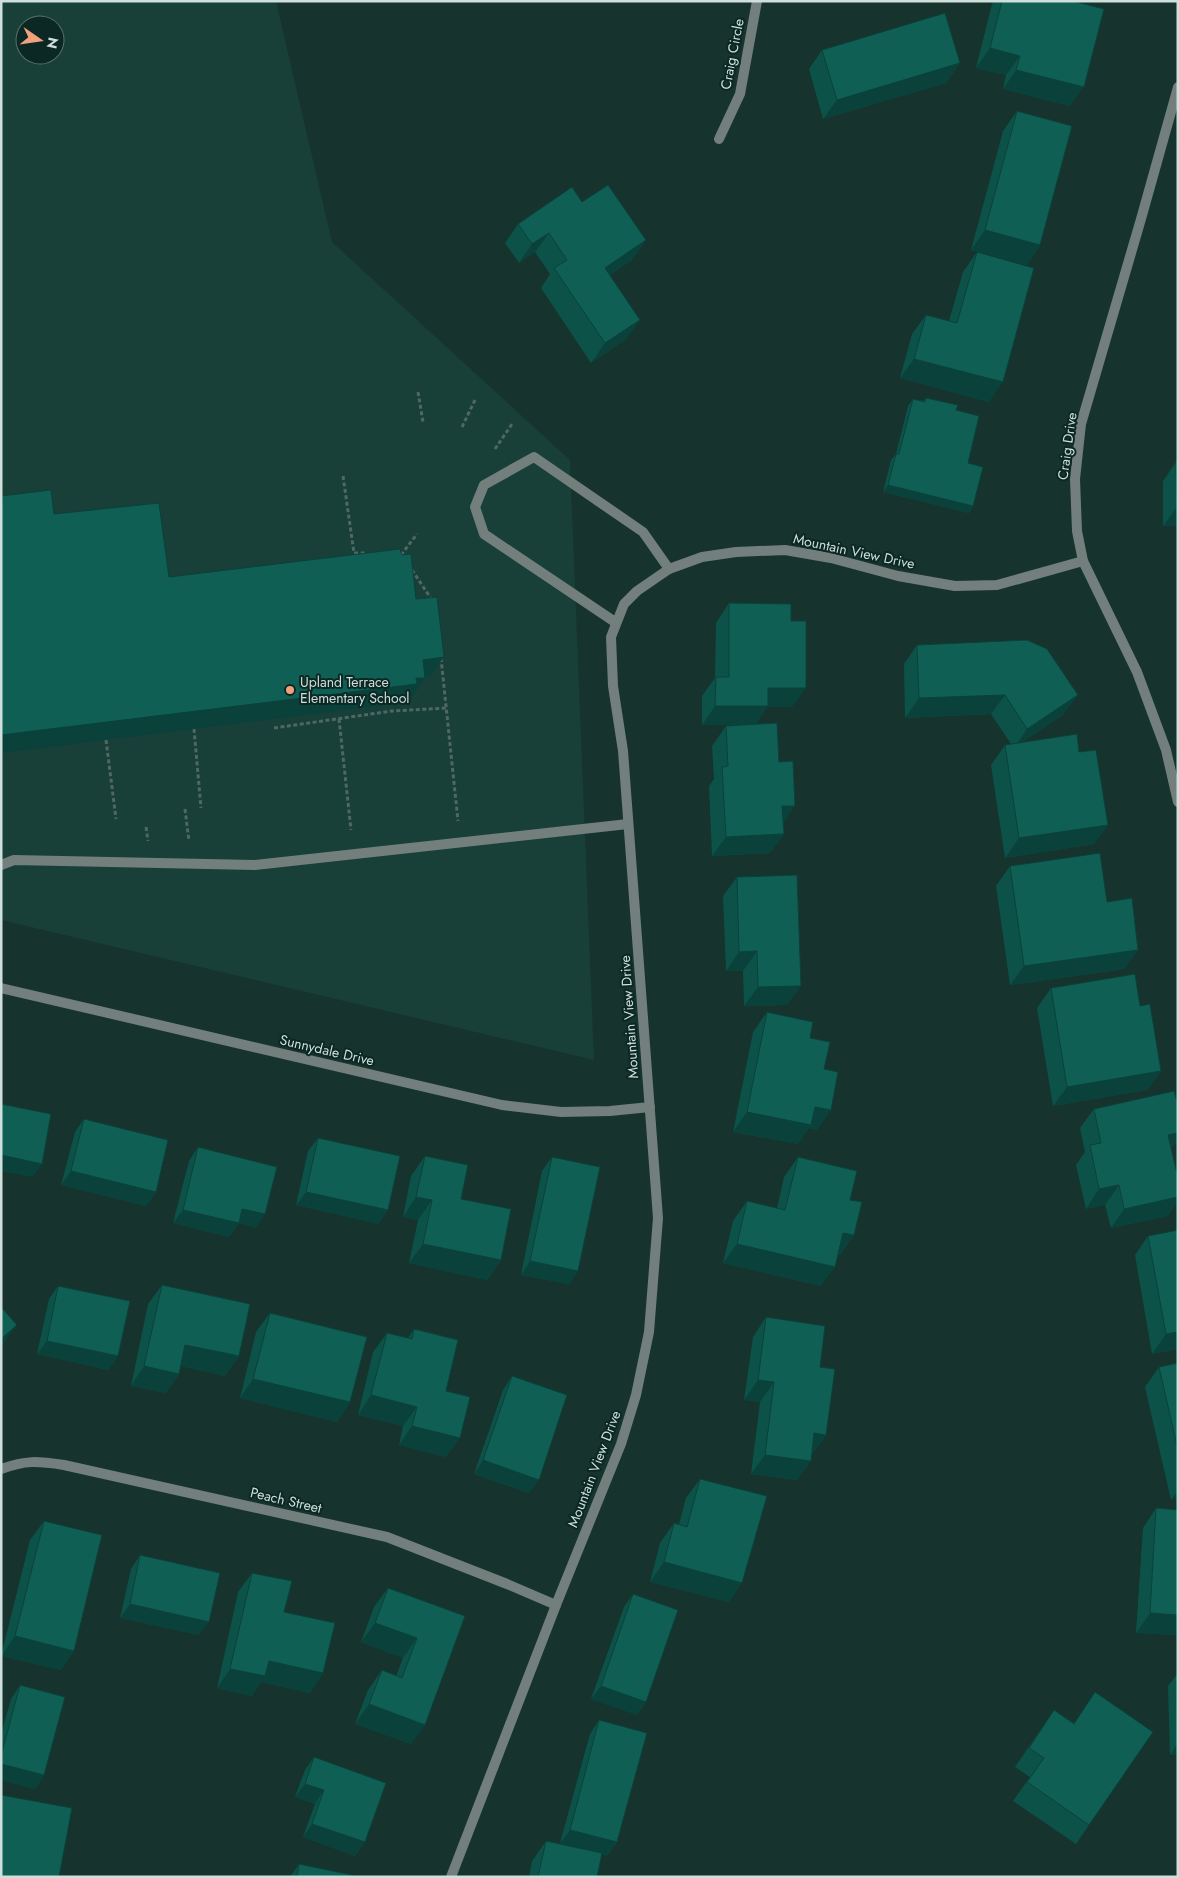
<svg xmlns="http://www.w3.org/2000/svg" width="1179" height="1878" font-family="Jost,sans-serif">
<rect width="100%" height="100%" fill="#16332d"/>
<!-- built -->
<path fill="#183f38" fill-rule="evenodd" d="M1 1H276L332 242 570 460 594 1060 1 920ZM25 25H55V55H25Z"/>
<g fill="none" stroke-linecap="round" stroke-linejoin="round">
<!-- path -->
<g stroke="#4f6863" stroke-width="3" stroke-dasharray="4 2.5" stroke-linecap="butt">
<polyline points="418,392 423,422"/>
<polyline points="462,427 475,400"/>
<polyline points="495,449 512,424"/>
<polyline points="343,476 354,553 366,553"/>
<polyline points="401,555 417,534"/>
<polyline points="412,570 432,600"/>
<polyline points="441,658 458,821"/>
<polyline points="339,719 351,830"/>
<polyline points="274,728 392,711 447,708"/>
<polyline points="194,729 201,808"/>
<polyline points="106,740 116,819"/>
<polyline points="185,809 189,841"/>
<polyline points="146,827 148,841"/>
</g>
<!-- service -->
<g stroke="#727f7c" stroke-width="10">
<polyline points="615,622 484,534 475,507 484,485 534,457 643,532 669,569"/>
<polyline points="1,865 14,860 255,865 628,824"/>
</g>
<!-- minor -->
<g stroke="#727f7c" stroke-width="10">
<polyline points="1178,87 1141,219 1081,424 1075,479 1077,531 1083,561 1137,672 1166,750 1178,802"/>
<polyline points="719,139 740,94 757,1"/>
<polyline points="1,988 502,1105 561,1112 610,1111 650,1107"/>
<path d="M1 1469C26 1460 37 1461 64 1465L387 1537 507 1584 556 1605"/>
<polyline points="451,1877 556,1605 621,1444 636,1395 649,1332 658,1218 623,751 613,686 611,637 624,604 637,591 669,569 702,557 736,552 785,550 831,558 898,576 955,586 997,585 1083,561"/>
</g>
</g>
<!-- wall -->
<g fill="#0d5248">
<polygon points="994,1 1073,1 1070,106 1003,89 1006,75 976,68 992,4"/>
<polygon points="822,50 960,63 946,83 823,119 809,69"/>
<polygon points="1017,111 1040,245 1027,265 971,250 1003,131"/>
<polygon points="582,202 646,240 632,260 610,275 626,339 591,363 541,288 550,274 535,252 519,263 505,243 518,224"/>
<polygon points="977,252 989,402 900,378 912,334 926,315 949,321 963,272"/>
<polygon points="926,398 956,410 968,463 973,506 969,513 883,492 891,460 896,454 908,406 913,399 923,401"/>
<polygon points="1176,462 1178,526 1163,526 1163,481"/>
<polygon points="729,603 792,707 767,707 755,725 779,762 784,834 770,853 712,856 709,786 714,779 712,746 726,726 742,725 702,725 702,696 715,678 716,623"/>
<polygon points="917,645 1064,714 1022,742 1079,752 1108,825 1094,844 1005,858 991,765 1005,745 1011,744 991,714 905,718 904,664"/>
<polygon points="1010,866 1107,902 1125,969 1010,985 996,886"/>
<polygon points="737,877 787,1005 744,1006 743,971 726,971 723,896"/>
<polygon points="1051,988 1140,1006 1161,1071 1147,1090 1053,1106 1037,1008"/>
<polygon points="767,1012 810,1038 824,1069 831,1110 817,1130 809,1128 798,1144 733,1132 753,1032"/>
<polygon points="1094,1109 1178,1140 1171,1149 1168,1216 1111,1228 1105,1205 1086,1209 1076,1165 1085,1152 1080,1128"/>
<polygon points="84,1119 156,1192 146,1206 61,1185 75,1132"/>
<polygon points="318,1138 379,1224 296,1205 308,1151"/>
<polygon points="198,1147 256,1228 239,1223 229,1237 173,1223 189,1161"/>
<polygon points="425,1156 461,1199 501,1260 487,1280 409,1263 418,1220 403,1217 411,1176"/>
<polygon points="552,1157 578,1271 569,1284 521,1275 542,1171"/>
<polygon points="798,1157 850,1200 854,1235 840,1255 838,1254 821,1286 723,1263 733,1221 747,1201 777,1208 784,1177"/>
<polygon points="1148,1236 1178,1349 1152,1354 1135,1255"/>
<polygon points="162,1285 239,1356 225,1376 181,1366 179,1374 166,1393 131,1386 148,1304"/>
<polygon points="58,1286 118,1356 108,1370 37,1354 49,1299"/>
<polygon points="270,1313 350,1402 337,1422 240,1398 256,1332"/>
<polygon points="766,1317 820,1367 826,1435 812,1454 811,1461 797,1480 751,1474 760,1402 744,1400 753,1337"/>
<polygon points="414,1329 446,1391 446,1457 399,1445 403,1426 358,1415 373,1352 387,1333 408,1338"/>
<polygon points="1178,1363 1178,1498 1171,1500 1145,1387 1159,1367"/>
<polygon points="512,1376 529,1493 474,1474 503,1390"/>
<polygon points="700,1479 729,1602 650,1582 660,1543 674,1523 679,1524 686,1498"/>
<polygon points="1156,1508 1178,1510 1178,1635 1136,1633 1143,1528"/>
<polygon points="44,1521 74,1651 61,1670 1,1656 30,1540"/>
<polygon points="140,1555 199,1635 120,1618 131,1569"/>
<polygon points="252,1573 284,1612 323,1673 310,1693 261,1682 252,1696 217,1688 238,1592"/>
<polygon points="388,1588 465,1616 411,1744 355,1724 368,1690 382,1670 396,1676 403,1658 361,1642 374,1607"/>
<polygon points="633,1594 646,1702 637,1715 591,1699 624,1607"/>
<polygon points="1178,1673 1178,1754 1170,1755 1168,1686"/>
<polygon points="20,1685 44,1775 35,1789 1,1780 1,1734 11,1699"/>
<polygon points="1095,1692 1153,1732 1076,1844 1013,1801 1030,1777 1015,1767 1054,1710 1074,1723"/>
<polygon points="599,1720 617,1842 607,1856 601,1854 597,1877 529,1877 532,1861 546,1841 585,1850 560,1843 590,1734"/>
<polygon points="314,1757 365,1842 355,1856 303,1837 315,1804 295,1797 305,1770"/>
<polygon points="299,1864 351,1877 290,1877"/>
</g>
<!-- shaded-wall -->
<g fill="#0a423b">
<polygon points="990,48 1020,56 1006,75 976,68"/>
<polygon points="960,63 946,83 823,119 837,100"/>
<polygon points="1016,70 1084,87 1070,106 1003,89"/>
<polygon points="985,230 1040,245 1027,265 971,250"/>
<polygon points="549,233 535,252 519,263 532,244"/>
<polygon points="646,240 632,260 591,288 605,268"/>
<polygon points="640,320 626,339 591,363 605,343"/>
<polygon points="914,359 1003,382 989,402 900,378"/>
<polygon points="888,485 973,506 969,513 883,492"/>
<polygon points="1177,507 1178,507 1178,526 1163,526"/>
<polygon points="444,657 430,676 420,678 425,678 412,697 407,697 403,703 1,753 1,735"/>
<polygon points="768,688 806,688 792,707 767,707 755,725 702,725 715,706"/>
<polygon points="1005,695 991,714 905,718 919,698"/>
<polygon points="1078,695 1064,714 1014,748 1027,729"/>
<polygon points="782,806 795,806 782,825"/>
<polygon points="1108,825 1094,844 1005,858 1019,838"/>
<polygon points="784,834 770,853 712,856 726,837"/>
<polygon points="1138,950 1125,969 1010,985 1024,966"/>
<polygon points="757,951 743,971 726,971 739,952"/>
<polygon points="801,986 787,1005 744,1006 758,987"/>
<polygon points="1161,1071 1147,1090 1053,1106 1067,1087"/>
<polygon points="815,1107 831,1110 817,1130 809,1128 798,1144 733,1132 747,1112"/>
<polygon points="1178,1133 1178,1140 1170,1151 1168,1135"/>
<polygon points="1,1155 42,1164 32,1177 1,1171"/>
<polygon points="71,1171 156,1192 146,1206 61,1185"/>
<polygon points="1119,1185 1105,1205 1086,1209 1099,1189"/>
<polygon points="306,1192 388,1210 379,1224 296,1205"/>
<polygon points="416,1197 432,1200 418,1220 403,1217"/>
<polygon points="1178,1197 1178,1201 1168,1216 1111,1228 1124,1209"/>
<polygon points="242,1209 265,1214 256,1228 239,1223 229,1237 173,1223 183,1210"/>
<polygon points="843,1233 854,1235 840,1255 829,1252"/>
<polygon points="423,1244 501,1260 487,1280 409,1263"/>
<polygon points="737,1244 835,1267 821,1286 723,1263"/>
<polygon points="530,1261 578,1271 569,1284 521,1275"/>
<polygon points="17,1325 3,1344 1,1346 1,1339"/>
<polygon points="1178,1332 1178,1349 1152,1354 1166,1334"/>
<polygon points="47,1341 118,1356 108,1370 37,1354"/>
<polygon points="185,1345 239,1356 225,1376 172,1364"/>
<polygon points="144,1366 179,1374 166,1393 131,1386"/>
<polygon points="253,1379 350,1402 337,1422 240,1398"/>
<polygon points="758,1380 774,1382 760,1402 744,1400"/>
<polygon points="371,1395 417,1407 403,1426 358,1415"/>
<polygon points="412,1426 460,1438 446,1457 399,1445"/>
<polygon points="814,1433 826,1435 812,1454 800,1453"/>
<polygon points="765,1455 811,1461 797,1480 751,1474"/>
<polygon points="483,1460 539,1480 529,1493 474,1474"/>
<polygon points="1178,1490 1178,1498 1171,1500"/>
<polygon points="664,1562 742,1583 729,1602 650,1582"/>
<polygon points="130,1604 209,1622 199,1635 120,1618"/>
<polygon points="1150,1613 1178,1615 1178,1635 1136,1633"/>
<polygon points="375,1623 417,1638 403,1658 361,1642"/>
<polygon points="15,1636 74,1651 61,1670 1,1656"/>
<polygon points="269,1661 323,1673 310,1693 261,1682 252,1696 217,1688 230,1669"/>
<polygon points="601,1686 646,1702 637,1715 591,1699"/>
<polygon points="369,1704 425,1725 411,1744 355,1724"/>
<polygon points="1178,1743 1178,1754 1170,1755"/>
<polygon points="1,1764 44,1775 35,1789 1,1780"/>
<polygon points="305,1784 324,1790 315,1804 295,1797"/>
<polygon points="312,1824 365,1842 355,1856 303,1837"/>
<polygon points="570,1830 617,1842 607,1856 560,1843"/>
</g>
<!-- building -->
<g fill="#0f5f54" stroke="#0a423b">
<polygon points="1002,1 1073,1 1104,9 1084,87 1016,70 1020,56 990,48"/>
<polygon points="945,13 960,63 837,100 822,50"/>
<polygon points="1017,111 1072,126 1040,245 985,230"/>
<polygon points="608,185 646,240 605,268 640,320 605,343 554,268 567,260 549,233 532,244 518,224 572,187 582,202"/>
<polygon points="977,252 1034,268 1003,382 914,359 926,315 957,323"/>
<polygon points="926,398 958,405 956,410 979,416 968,463 983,467 973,506 888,485 896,454 899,454 913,399 925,402"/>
<polygon points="1176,462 1178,462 1178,507 1177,507"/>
<polygon points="51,490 54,514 159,503 169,577 400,549 402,555 411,554 416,599 437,597 444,657 423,660 425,678 416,678 417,684 1,735 1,496"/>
<polygon points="729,603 791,604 791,621 806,621 806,688 768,688 768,706 715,706 716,677 729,677"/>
<polygon points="1027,640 1047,649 1078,695 1027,729 1005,695 919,698 917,645"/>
<polygon points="777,723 779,762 793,761 795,806 782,806 784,834 726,837 722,767 728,766 726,726"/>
<polygon points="1077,734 1079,752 1096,750 1108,825 1019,838 1005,745"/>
<polygon points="1100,853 1107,902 1132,898 1138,950 1024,966 1010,866"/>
<polygon points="797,875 801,986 758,987 757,951 739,952 737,877"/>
<polygon points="1135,974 1140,1006 1150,1004 1161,1071 1067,1087 1051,988"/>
<polygon points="767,1012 813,1022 810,1038 830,1042 824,1069 838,1072 831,1110 815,1107 811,1125 747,1112"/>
<polygon points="1174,1091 1178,1105 1178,1133 1168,1135 1178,1178 1178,1197 1124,1209 1119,1185 1099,1189 1090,1145 1101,1143 1094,1109"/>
<polygon points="1,1104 51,1114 42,1164 1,1155"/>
<polygon points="84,1119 168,1140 156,1192 71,1171"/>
<polygon points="318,1138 400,1156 388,1210 306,1192"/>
<polygon points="198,1147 277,1167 265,1214 242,1209 239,1223 183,1210"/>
<polygon points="425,1156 468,1165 461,1199 511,1209 501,1260 423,1244 432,1200 416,1197"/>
<polygon points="552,1157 600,1167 578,1271 530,1261"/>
<polygon points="798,1157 857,1171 850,1200 862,1202 854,1235 843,1233 835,1267 737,1244 747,1201 785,1210"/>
<polygon points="1178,1230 1178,1332 1166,1334 1148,1236"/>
<polygon points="162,1285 250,1304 239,1356 185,1345 179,1374 144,1366"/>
<polygon points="58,1286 130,1301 118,1356 47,1341"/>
<polygon points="1,1307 17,1325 1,1339"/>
<polygon points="270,1313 367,1337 350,1402 253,1379"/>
<polygon points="766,1317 825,1326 820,1367 835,1369 826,1435 814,1433 811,1461 765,1455 774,1382 758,1380"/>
<polygon points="414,1329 458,1340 446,1391 470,1397 460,1438 412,1426 417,1407 371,1395 387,1333 412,1339"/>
<polygon points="1178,1363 1178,1450 1159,1367"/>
<polygon points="512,1376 567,1395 539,1480 483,1460"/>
<polygon points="700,1479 767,1496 742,1583 664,1562 674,1523 687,1527"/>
<polygon points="1156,1508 1178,1510 1178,1615 1150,1613"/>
<polygon points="44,1521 102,1535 74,1651 15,1636"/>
<polygon points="140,1555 220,1573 209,1622 130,1604"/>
<polygon points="252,1573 292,1581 284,1612 335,1623 323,1673 269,1661 265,1676 230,1669"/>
<polygon points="388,1588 465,1616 425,1725 369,1704 382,1670 402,1678 417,1638 375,1623"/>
<polygon points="633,1594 678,1610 646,1702 601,1686"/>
<polygon points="20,1685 65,1697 44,1775 1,1764 1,1756"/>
<polygon points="1095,1692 1153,1732 1089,1825 1027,1782 1044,1758 1029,1748 1054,1710 1074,1724"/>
<polygon points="599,1720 647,1733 617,1842 570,1830"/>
<polygon points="314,1757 386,1783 365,1842 312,1824 324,1790 305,1784"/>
<polygon points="1,1795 72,1808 59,1877 1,1877"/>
<polygon points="546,1841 602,1853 597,1877 538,1877"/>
<polygon points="299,1864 352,1875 351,1877 297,1877"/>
</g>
<!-- markers -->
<circle fill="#f1a17c" stroke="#0c2824" stroke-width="2" cx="290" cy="690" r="5"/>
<g text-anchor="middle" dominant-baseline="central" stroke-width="4" stroke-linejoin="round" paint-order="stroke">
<!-- street labels -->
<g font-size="14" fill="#cfdfdb" stroke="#0c2824">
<text transform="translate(732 54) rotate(-79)">Craig Circle</text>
<text transform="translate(1067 446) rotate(-82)">Craig Drive</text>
<text transform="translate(854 551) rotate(12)">Mountain View Drive</text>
<text transform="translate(629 1017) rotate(-94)">Mountain View Drive</text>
<text transform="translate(327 1050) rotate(13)">Sunnydale Drive</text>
<text transform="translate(594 1469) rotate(-69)">Mountain View Drive</text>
<text transform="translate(286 1500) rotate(13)">Peach Street</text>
</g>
<!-- poi labels -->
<g font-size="14" fill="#cfdfdb" stroke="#0c2824" text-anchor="start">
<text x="300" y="682">Upland Terrace<tspan x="300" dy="16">Elementary School</tspan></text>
</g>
</g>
<!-- border -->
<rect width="1179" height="1878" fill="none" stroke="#cfdfdb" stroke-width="5"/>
<!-- north arrow -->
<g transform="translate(40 40) rotate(103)"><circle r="24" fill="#0c2824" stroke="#5a716d"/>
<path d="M0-4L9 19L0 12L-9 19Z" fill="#f1a17c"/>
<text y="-8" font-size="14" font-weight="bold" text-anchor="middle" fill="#cfdfdb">N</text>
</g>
</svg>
